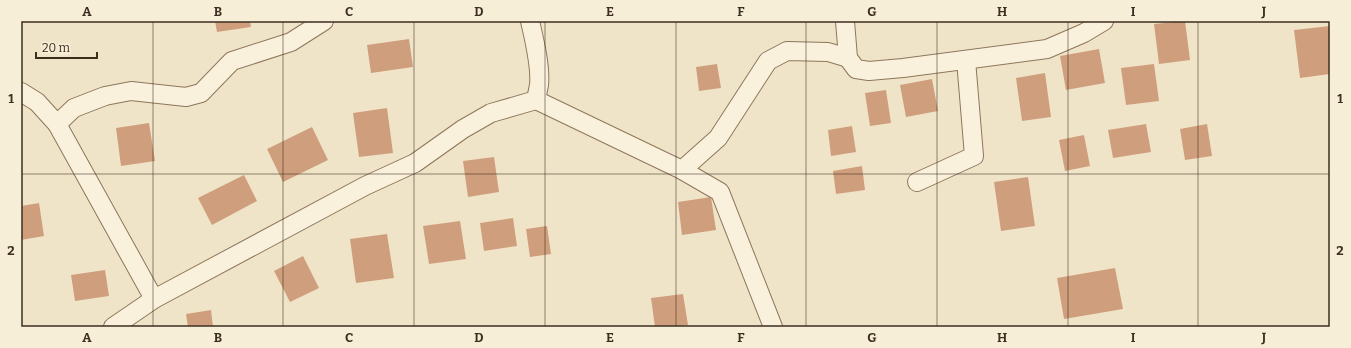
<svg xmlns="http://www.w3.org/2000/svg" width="1351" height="348" font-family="Bitter,serif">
<rect width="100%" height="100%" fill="#f0e4c8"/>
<!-- building -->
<g fill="#cf9f7d">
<polygon points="215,21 250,21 251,27 217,32"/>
<polygon points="1185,21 1190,60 1159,64 1154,24"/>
<polygon points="1330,26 1330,74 1300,78 1294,30"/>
<polygon points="409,39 413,67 371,73 367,45"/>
<polygon points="1099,49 1105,83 1066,90 1060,56"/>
<polygon points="717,64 721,88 699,91 696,67"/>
<polygon points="1154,64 1159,101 1126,105 1121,68"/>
<polygon points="1045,73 1051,117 1022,121 1016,78"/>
<polygon points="932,79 938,111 906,117 900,85"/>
<polygon points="886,90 891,123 870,126 865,93"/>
<polygon points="387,108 393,153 359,157 353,113"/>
<polygon points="149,123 155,161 121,166 116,128"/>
<polygon points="1146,124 1151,152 1113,158 1108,130"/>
<polygon points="1207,124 1212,156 1185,160 1180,129"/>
<polygon points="852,126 856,152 831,156 828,130"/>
<polygon points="312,127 328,160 283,182 267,149"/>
<polygon points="1084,135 1090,166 1065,171 1059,140"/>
<polygon points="494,157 499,192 468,197 463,161"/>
<polygon points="862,166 865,190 836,194 833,171"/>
<polygon points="244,175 257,201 212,225 198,198"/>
<polygon points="1028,177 1035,226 1001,231 994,182"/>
<polygon points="711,197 716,230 682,235 678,202"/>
<polygon points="39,203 44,236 21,240 21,206"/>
<polygon points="513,218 517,246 484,251 480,223"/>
<polygon points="460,221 466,259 429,264 423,226"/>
<polygon points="547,226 551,254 530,257 526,229"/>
<polygon points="387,234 394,278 356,283 350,239"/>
<polygon points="303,256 319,288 290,302 274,271"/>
<polygon points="1115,268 1123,309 1064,319 1057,278"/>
<polygon points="105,270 109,296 75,301 71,275"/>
<polygon points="683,294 688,325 676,327 655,327 651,298"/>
<polygon points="211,310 213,327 188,327 186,314"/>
</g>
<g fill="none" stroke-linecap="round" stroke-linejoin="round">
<defs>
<g id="minor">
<polyline points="845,21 848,58 856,69 869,71 903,68 1047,49 1084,33 1104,21"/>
<polyline points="21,92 37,102 57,124 74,108 105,96 131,91 186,97 201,93 232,61 291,42 324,21"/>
<polyline points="536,100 682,170 718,138 768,61 787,51 828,52 848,58"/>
<polyline points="57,124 154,299"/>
<polyline points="682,170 720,192 773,327"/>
<polyline points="917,182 974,156 966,60"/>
<path d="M113 327 154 299 365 186 415 163 463 129 491 113 536 100C537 95 538 90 539 85 541 66 534 39 530 21"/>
</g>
</defs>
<!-- minor casing -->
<use href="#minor" stroke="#8d765c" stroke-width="20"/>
<!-- minor -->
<use href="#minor" stroke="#faf1dc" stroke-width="18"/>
</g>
<!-- grid -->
<path fill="none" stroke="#3d2e20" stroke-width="1" stroke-opacity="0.55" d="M153 21V327M283 21V327M414 21V327M545 21V327M676 21V327M806 21V327M937 21V327M1068 21V327M1198 21V327M21 174H1330"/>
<!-- border -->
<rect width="1351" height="348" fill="none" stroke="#f7eed8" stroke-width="44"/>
<!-- scale -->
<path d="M36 52v6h61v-6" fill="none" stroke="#3d2e20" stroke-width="2"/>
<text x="42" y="52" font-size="12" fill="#3d2e20" stroke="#f7eed8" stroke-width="3" paint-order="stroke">20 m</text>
<rect x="22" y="22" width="1307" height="304" fill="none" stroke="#3d2e20" stroke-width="1.5"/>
<g font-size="13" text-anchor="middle" font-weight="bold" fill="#3d2e20">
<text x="87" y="16">A</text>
<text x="218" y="16">B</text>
<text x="349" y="16">C</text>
<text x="479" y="16">D</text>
<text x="610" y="16">E</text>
<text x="741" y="16">F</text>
<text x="872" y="16">G</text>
<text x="1002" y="16">H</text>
<text x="1133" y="16">I</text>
<text x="1264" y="16">J</text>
<text x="11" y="103">1</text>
<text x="1340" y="103">1</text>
<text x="11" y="255">2</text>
<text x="1340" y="255">2</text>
<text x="87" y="342">A</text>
<text x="218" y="342">B</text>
<text x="349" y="342">C</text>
<text x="479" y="342">D</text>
<text x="610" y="342">E</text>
<text x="741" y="342">F</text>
<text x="872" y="342">G</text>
<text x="1002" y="342">H</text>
<text x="1133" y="342">I</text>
<text x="1264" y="342">J</text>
</g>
</svg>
